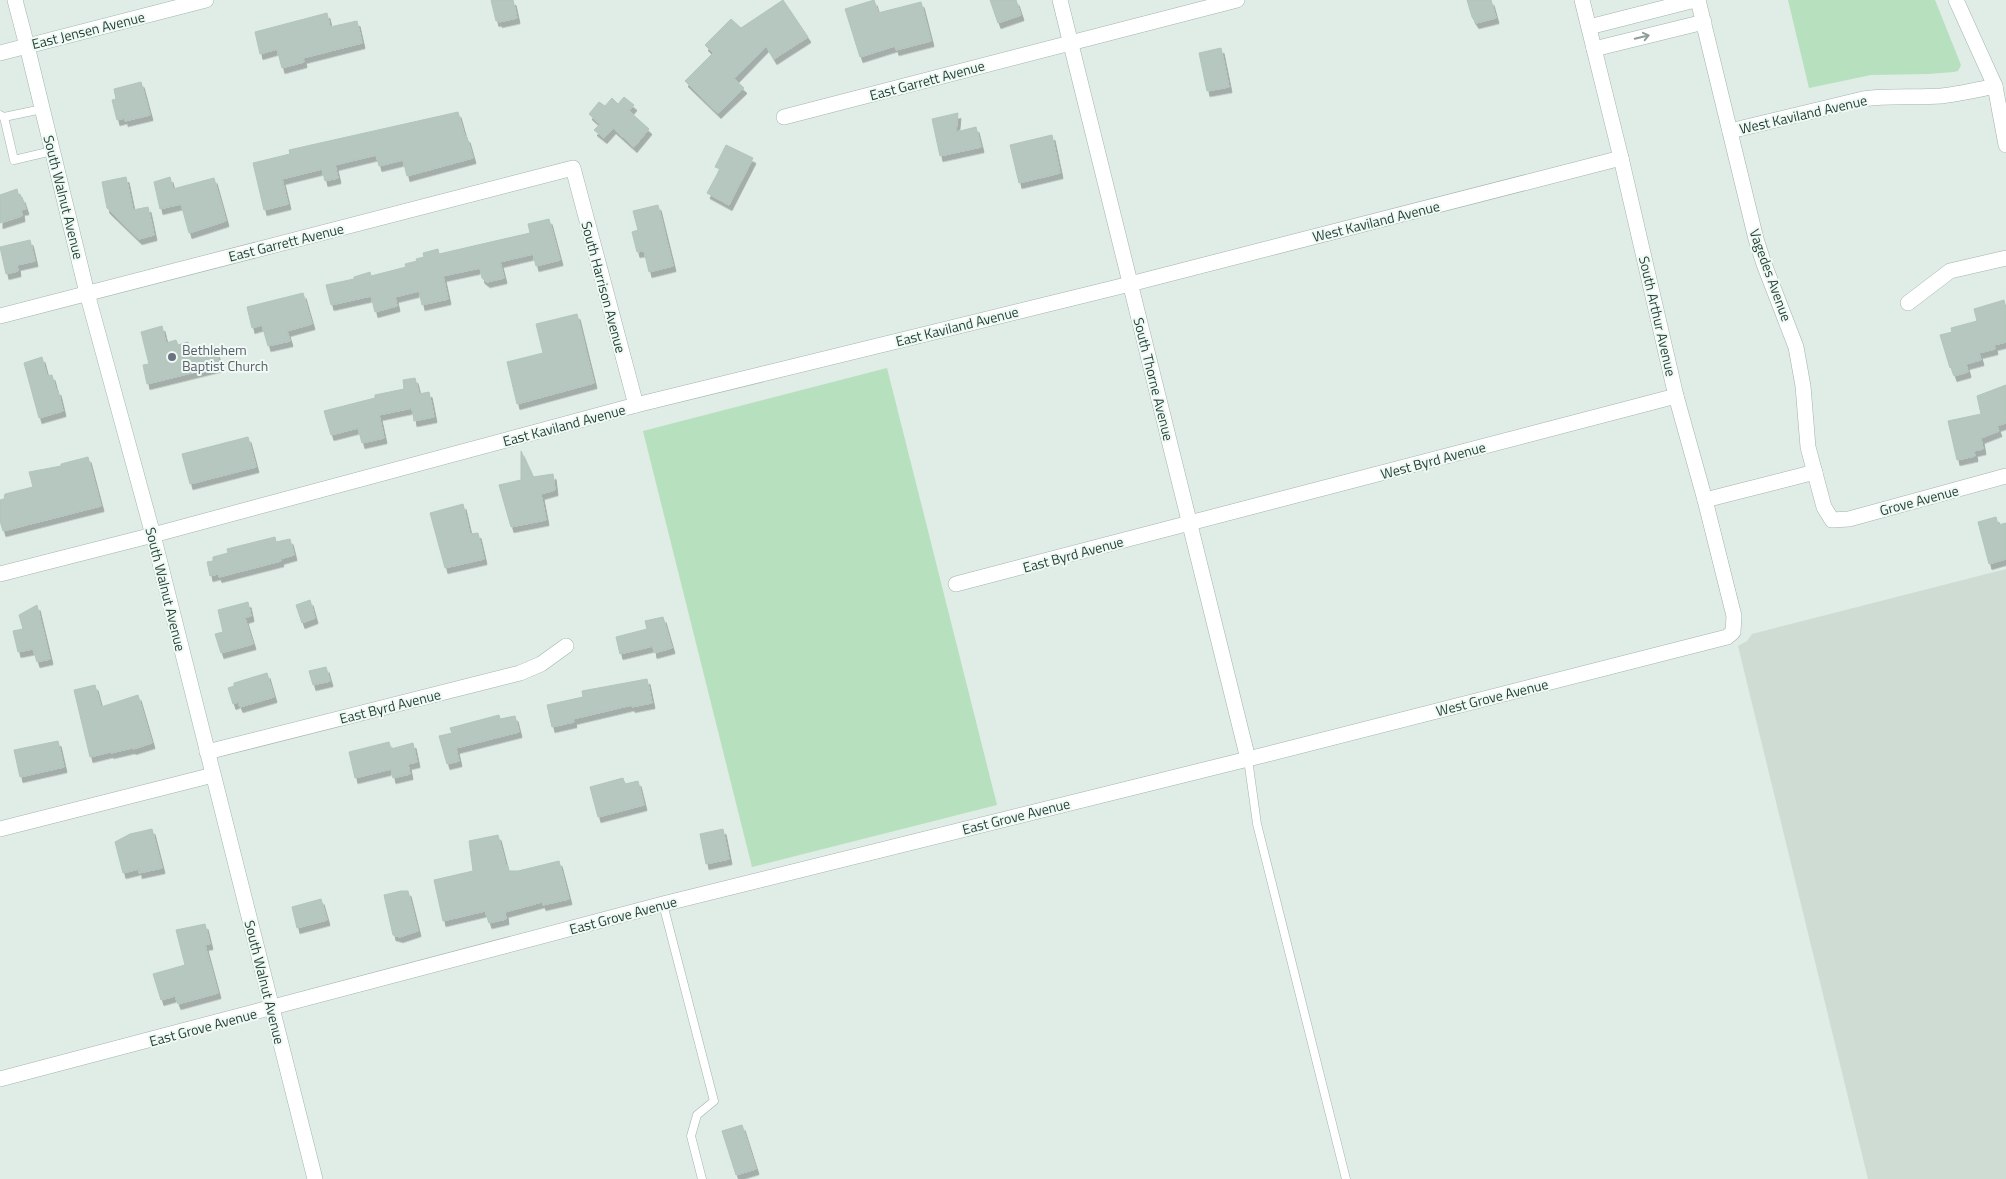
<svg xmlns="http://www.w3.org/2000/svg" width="2006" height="1179" font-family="'Titillium Web',sans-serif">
<defs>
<filter id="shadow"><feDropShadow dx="3" dy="5.5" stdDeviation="0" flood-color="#0004"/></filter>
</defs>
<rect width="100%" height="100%" fill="#e0ece6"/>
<!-- built -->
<polygon fill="#cedcd4" points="2006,569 2006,1179 1868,1179 1738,646 1747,641 1752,634"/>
<!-- green -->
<g fill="#b6e0be">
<polygon points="1788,0 1935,0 1961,65 1958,71 1954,72 1928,74 1871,75 1809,88"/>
<polygon points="887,368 997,805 752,867 643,431"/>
</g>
<!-- building -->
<g fill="#b5c7be" stroke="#b1c6bc" filter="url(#shadow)">
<polygon points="491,0 513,0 517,18 499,22 499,20 496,21"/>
<polygon points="783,0 808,37 774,59 766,46 734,79 744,88 718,113 685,81 713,53 705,45 731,19 741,28"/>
<polygon points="874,0 878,13 921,2 931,41 896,50 895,46 860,57 845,9"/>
<polygon points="990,0 1016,0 1021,15 998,23"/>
<polygon points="1467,0 1491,0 1496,18 1476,23 1472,17"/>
<polygon points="327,13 330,27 357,21 362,43 303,58 304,62 282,68 277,49 260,54 255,32"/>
<polygon points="1221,48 1229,87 1207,91 1199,53"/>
<polygon points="141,82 150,115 125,121 125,118 117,120 112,100 116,99 114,89"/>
<polygon points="624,97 634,105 629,111 649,129 634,147 613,128 604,138 594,130 600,124 589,114 599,102 605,106 612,98 618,104"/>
<polygon points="458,112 465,137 467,137 473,158 407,176 403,160 379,166 376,155 335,165 338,178 325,181 322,169 282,179 288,204 264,210 253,163 290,154 289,150"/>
<polygon points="958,113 956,132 976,127 981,147 940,156 932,119"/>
<polygon points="1052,135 1060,173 1019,183 1010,145"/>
<polygon points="726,145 753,158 729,205 707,193 720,169 715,167"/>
<polygon points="126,177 133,210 148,207 154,235 139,239 107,208 102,182"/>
<polygon points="170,177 173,189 214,178 226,221 189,233 181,204 160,209 154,182"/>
<polygon points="17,189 19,197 22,197 26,209 21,210 22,216 0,223 0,195"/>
<polygon points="658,205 673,266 649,272 644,251 637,252 632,232 638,230 633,211"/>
<polygon points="549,219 560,260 536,266 533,254 500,262 504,278 487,282 482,278 480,268 443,276 448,299 422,305 419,291 395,297 397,306 375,312 371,296 331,305 326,285 354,279 354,277 370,272 371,276 406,267 405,264 417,261 416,259 424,257 423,253 438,249 439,254 530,233 528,224"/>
<polygon points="30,240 35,261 17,265 18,271 6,274 0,247"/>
<polygon points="303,293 312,324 287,331 290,341 268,346 262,325 252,328 247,307"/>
<polygon points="2004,300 2006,308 2006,342 1994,345 1995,349 1979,353 1981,360 1966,364 1968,372 1954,376 1951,367 1950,368 1940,335 1952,332 1951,328 1977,321 1974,309"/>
<polygon points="577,314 594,383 517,404 507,362 543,353 536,324"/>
<polygon points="162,326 166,343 176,340 178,345 188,342 190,352 215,346 220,366 147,384 143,365 149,364 141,332"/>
<polygon points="42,357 47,376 52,375 56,390 58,390 63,411 39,418 24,363"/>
<polygon points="415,378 419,394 429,392 434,417 414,421 412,408 379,415 384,438 362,443 358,428 331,435 324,411 375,398 375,395 404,389 403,380"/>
<polygon points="2006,385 2006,423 1997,426 1999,431 1981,438 1983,449 1974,451 1975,456 1957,460 1948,421 1981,414 1977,396"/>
<polygon points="248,437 256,467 190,484 182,454"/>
<polygon points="521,451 533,477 553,474 555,490 541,494 546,520 511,527 499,485 521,480"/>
<polygon points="88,457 101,506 3,531 0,521 0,500 4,499 5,494 33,487 29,472 61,466 61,464"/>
<polygon points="463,504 470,534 478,533 484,559 445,568 430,513"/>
<polygon points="1996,517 1998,525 2006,523 2006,559 1989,564 1978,522"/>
<polygon points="275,537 276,542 290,539 294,555 280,559 281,561 219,577 218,574 210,576 207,562 213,561 213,557 228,553 227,549"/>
<polygon points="310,600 315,618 302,623 296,605"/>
<polygon points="248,602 251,616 245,618 253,644 221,653 215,634 223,632 218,610"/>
<polygon points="37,605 50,659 37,662 33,649 18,652 13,631 23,629 19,615"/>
<polygon points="663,617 672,648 654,653 653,646 620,654 616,637 647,629 645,621"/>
<polygon points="326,667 330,681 313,685 309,671"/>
<polygon points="267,673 274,697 240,707 238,702 233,704 228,688 234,686 234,683"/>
<polygon points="647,679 652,703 632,707 632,705 573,719 574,722 552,727 547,705 583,697 582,691"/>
<polygon points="95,685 101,707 138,695 152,743 133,749 132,748 111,753 110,752 90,757 74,690"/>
<polygon points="499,715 500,719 515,716 519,732 456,748 459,761 447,764 439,736 452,733 450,728"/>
<polygon points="58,741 64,767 20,777 14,750"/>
<polygon points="389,742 391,749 413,743 417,762 408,764 410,774 393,778 391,769 355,778 349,752"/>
<polygon points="623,778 625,784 638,781 644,805 598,817 590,787"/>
<polygon points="152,829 162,868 139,873 139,869 123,873 115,842 130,834"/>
<polygon points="723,829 729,859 706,864 700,834"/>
<polygon points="498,835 506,866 508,866 509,871 518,871 559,861 569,899 543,905 542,902 505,912 506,919 489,923 485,911 443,921 434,880 473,871 469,841"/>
<polygon points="401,891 408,891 418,931 400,937 393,935 384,895"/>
<polygon points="321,899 327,920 297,928 292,907"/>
<polygon points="205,924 210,944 205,945 218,993 178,1004 175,996 161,1000 153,974 185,965 176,930"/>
<polygon points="742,1125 756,1169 736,1175 722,1131"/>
</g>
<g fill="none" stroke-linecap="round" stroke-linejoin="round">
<defs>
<g id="lane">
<polyline points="0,115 4,117 14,160 52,151"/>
<polyline points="4,117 42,109"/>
<polyline points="1248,759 1257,824 1346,1179"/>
<polyline points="663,904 714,1101 697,1115 691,1136 702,1179"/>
</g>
<g id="street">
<polyline points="15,0 27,46"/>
<polyline points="1060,0 1248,759"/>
<polyline points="1698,0 1756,239 1764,264 1796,347 1803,386 1808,447 1824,507 1832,520 1849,519 2006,476"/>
<polyline points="1956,0 1995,86 2006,145"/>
<polyline points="1589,27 1695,0"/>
<polyline points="1594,49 1704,22"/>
<polyline points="784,117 1237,0"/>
<path d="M1730 131 1863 99C1889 95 1915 98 1941 96 1959 94 1977 90 1995 86"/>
<polyline points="1908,303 1950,271 2006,258"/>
<polyline points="0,316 573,168 636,405"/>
<polyline points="1705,500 1815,472"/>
<polyline points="0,574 153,535 636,405 1130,284 1621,158"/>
<polyline points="956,584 1676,396"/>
<polyline points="207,752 520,673 541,664 566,646"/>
<polyline points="0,829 213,775"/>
<polyline points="0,1079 663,904 1248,759 1727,637 1733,632 1734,616 1705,500 1676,396 1621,158 1582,0"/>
</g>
<g id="secondary">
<polyline points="27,46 87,293 153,535 315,1179"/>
<polyline points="0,53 206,0"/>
</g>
</defs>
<!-- lane casing -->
<use href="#lane" stroke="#a2b4ad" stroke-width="9"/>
<!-- street casing -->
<use href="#street" stroke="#a2b4ad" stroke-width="16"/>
<!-- secondary casing -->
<use href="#secondary" stroke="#9db9ad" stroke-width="16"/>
<!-- lane -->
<use href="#lane" stroke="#fff" stroke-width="8"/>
<!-- street -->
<use href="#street" stroke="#fff" stroke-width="15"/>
<!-- secondary -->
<use href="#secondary" stroke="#fff" stroke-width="15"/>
</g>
<!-- one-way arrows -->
<defs><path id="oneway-shaft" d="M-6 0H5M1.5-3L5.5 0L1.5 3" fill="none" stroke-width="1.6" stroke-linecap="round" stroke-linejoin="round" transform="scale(1.25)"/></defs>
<use stroke="#8f9e99" href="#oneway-shaft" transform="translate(1642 37) rotate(-14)"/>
<!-- markers -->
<circle fill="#6b7280" stroke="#f0f9f4" stroke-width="2" cx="172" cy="357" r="5"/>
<g text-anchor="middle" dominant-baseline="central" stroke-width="4" stroke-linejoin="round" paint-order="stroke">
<!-- street labels -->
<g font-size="14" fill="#1f3e33" stroke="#f0f9f4">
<text transform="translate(88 30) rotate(-14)">East Jensen Avenue</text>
<text transform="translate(927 80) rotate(-15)">East Garrett Avenue</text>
<text transform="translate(1803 114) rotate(-13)">West Kaviland Avenue</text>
<text transform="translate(64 197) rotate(76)">South Walnut Avenue</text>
<text transform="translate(1376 221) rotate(-14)">West Kaviland Avenue</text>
<text transform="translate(286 242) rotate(-14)">East Garrett Avenue</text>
<text transform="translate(1771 275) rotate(70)">Vagedes Avenue</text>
<text transform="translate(604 287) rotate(75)">South Harrison Avenue</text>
<text transform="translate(1658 316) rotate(77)">South Arthur Avenue</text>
<text transform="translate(957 326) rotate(-14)">East Kaviland Avenue</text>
<text transform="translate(1154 379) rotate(76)">South Thorne Avenue</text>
<text transform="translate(564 425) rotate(-15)">East Kaviland Avenue</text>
<text transform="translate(1433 460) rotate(-15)">West Byrd Avenue</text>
<text transform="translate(1919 500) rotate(-15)">Grove Avenue</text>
<text transform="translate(1073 554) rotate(-15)">East Byrd Avenue</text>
<text transform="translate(166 589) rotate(76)">South Walnut Avenue</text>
<text transform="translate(1492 697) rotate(-14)">West Grove Avenue</text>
<text transform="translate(390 706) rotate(-14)">East Byrd Avenue</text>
<text transform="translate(1016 816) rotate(-14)">East Grove Avenue</text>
<text transform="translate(623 915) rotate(-15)">East Grove Avenue</text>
<text transform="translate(265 982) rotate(76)">South Walnut Avenue</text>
<text transform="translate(203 1027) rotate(-15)">East Grove Avenue</text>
</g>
<!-- worship labels -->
<g font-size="14" fill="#5b616d" stroke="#f0f9f4" text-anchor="start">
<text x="182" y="349">Bethlehem<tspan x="182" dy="16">Baptist Church</tspan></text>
</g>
</g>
</svg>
